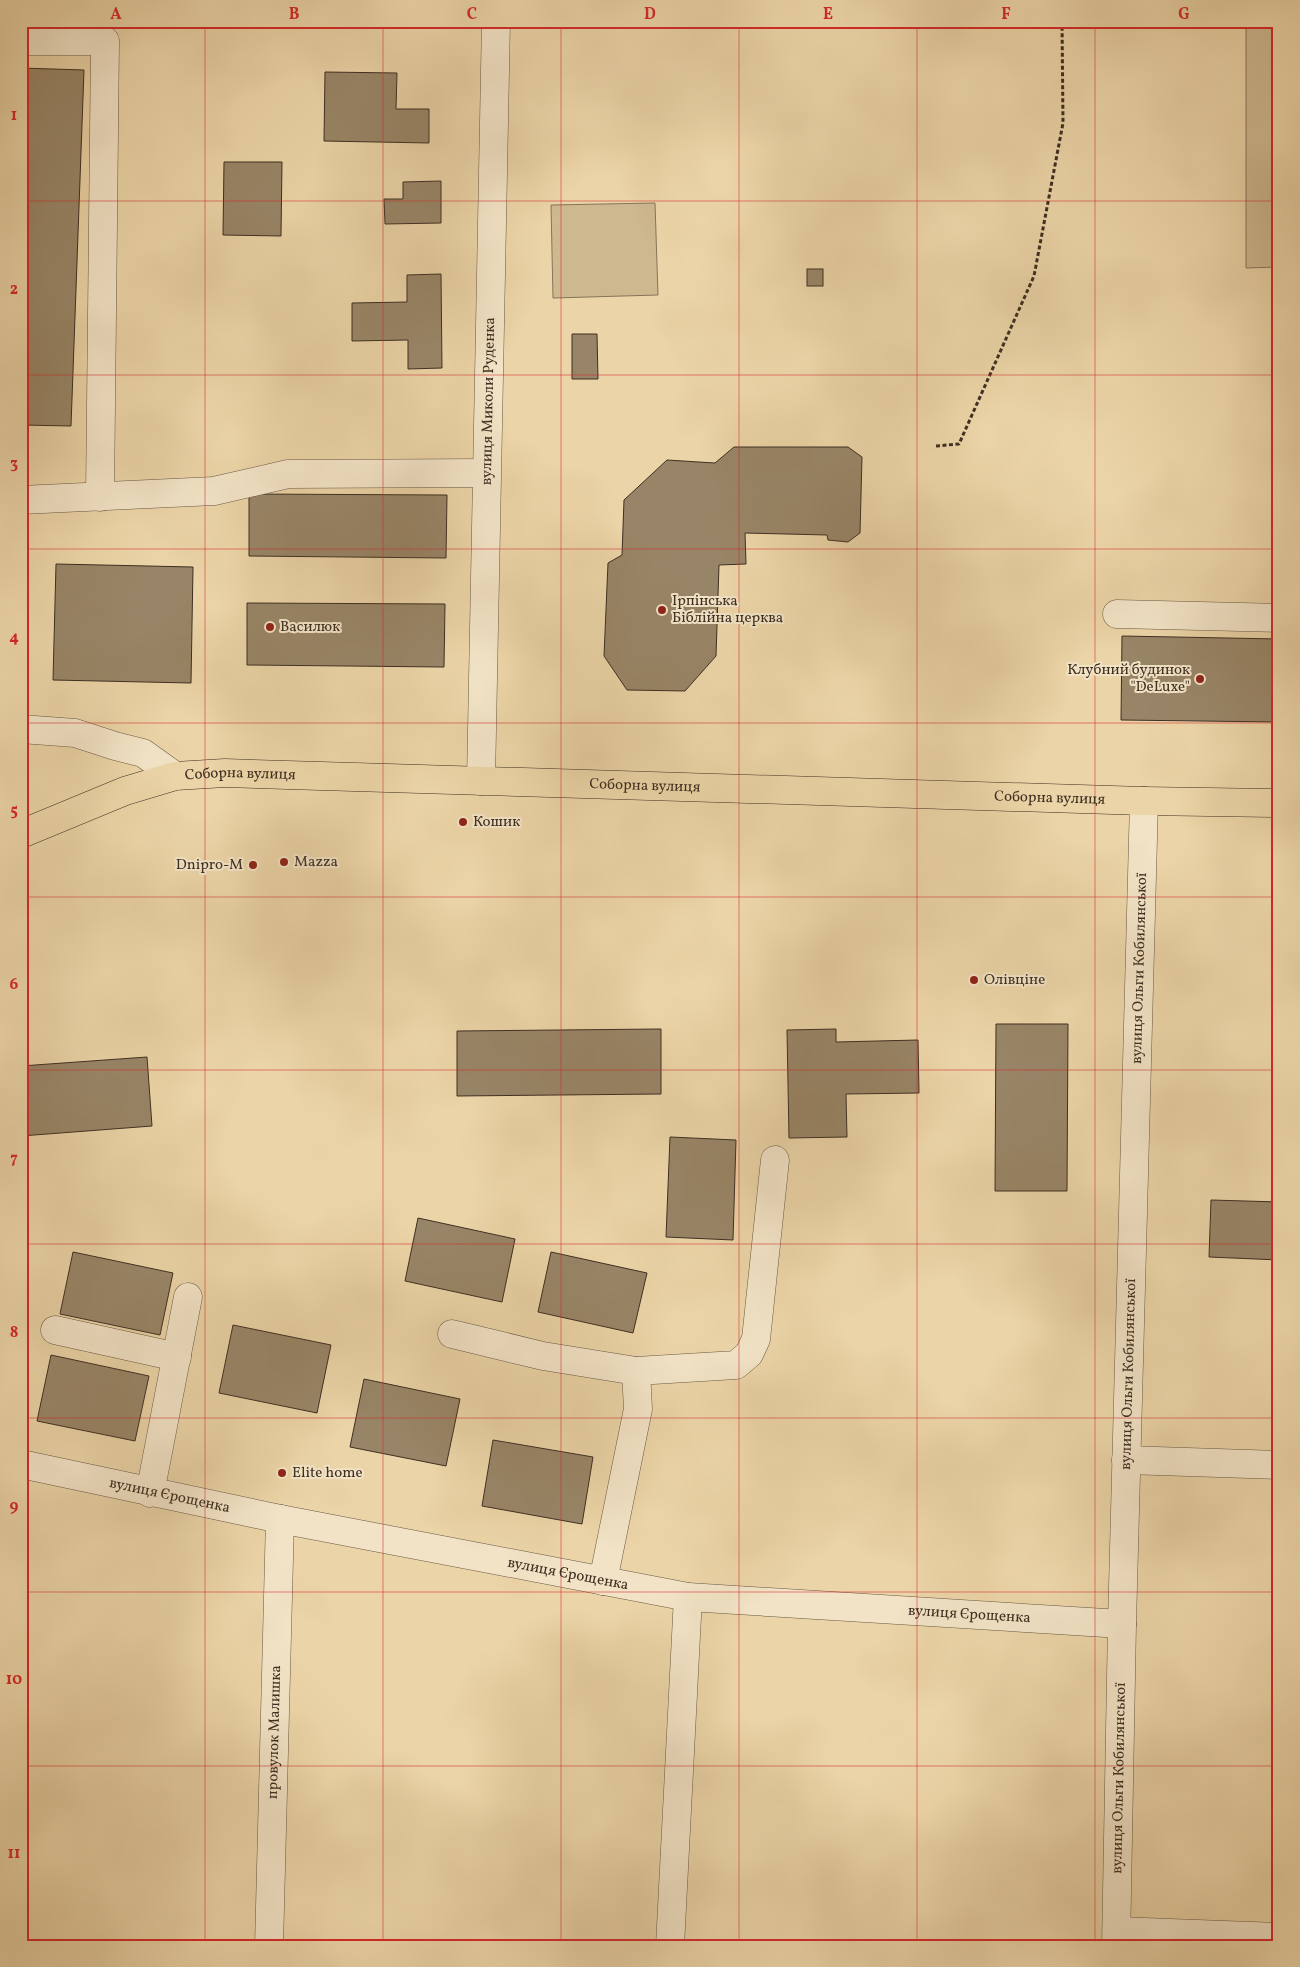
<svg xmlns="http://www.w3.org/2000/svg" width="1300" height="1967" font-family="Vollkorn,serif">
<rect width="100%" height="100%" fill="#ebd4a7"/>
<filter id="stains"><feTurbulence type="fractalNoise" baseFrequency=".004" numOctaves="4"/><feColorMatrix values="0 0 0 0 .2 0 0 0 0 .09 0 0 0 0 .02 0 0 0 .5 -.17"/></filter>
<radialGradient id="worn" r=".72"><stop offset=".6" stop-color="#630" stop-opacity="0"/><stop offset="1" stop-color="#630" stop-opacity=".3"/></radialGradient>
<!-- green -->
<g fill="#ceb890" stroke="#867459">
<polygon points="1246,21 1279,21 1279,267 1246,268"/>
<polygon points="655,203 658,295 553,298 551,205"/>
</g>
<!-- building -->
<g fill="#988567" stroke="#3e2f22">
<polygon points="335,21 397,21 397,22 335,23"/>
<polygon points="21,68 84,70 71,426 21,425"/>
<polygon points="325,72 397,73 396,109 429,109 429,143 324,141"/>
<polygon points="224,162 282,162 281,236 223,235"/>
<polygon points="441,181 441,223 385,224 384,199 403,199 403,182"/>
<rect x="807" y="269" width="16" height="17"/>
<polygon points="441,274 442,368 408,369 408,340 352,341 352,303 407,302 407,275"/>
<polygon points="572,334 597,334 598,379 572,379"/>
<polygon points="734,447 848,447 862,457 860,533 848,542 828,540 827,535 745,533 746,564 719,565 716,656 685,691 627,690 604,656 608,563 622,555 624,500 667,460 715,463"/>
<polygon points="249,494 447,495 446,558 249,556"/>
<polygon points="56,564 193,567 191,683 53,680"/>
<polygon points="247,603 445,604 444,667 247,665"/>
<polygon points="1122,636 1279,639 1279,722 1121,720"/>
<polygon points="996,1024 1068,1024 1067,1191 995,1191"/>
<polygon points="661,1029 661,1094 457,1096 457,1031"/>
<polygon points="836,1029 836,1042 918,1040 919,1093 846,1094 847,1137 789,1138 787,1030"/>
<polygon points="147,1057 152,1126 21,1136 21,1066"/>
<polygon points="670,1137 736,1140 733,1240 666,1237"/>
<polygon points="1211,1200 1279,1202 1279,1260 1209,1257"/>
<polygon points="418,1218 515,1239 502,1302 405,1281"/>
<polygon points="73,1252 173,1273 160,1335 60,1314"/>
<polygon points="551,1252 647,1273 633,1333 538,1312"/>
<polygon points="233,1325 331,1345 317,1413 219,1393"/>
<polygon points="51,1355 149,1376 135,1441 37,1421"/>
<polygon points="364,1379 460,1399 446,1466 350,1447"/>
<polygon points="493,1440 593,1457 582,1524 482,1506"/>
</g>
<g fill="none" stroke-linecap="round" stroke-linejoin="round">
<defs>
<g id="minor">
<polyline points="21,41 105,41 100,497"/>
<polyline points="21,500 214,491 288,474 486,473"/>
<polyline points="1117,614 1279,618"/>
<polyline points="21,729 75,733 115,746 143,753 175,776"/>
<path id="s1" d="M481 781 496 21"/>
<polyline points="55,1330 177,1357"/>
<polyline points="452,1334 543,1356 636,1371 638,1409 603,1581"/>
<polyline points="636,1371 736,1365 749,1354 756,1339 775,1160"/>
<polyline points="1126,1460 1279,1465"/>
<path id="s2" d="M21 1464 280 1519 688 1597 1122 1624"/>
<polyline points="150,1493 188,1297"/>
<polyline points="1117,1931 1279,1937"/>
<path id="s3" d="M269 1946 280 1519"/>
<polyline points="670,1946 688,1597"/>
<path id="s4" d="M1116 1946 1122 1624 1144 801"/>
</g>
<g id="major">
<path id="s5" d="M21 834 125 791 175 776 225 773 1144 801 1279 803"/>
</g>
</defs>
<!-- minor casing -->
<use href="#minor" stroke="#695843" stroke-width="29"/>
<!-- major casing -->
<use href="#major" stroke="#3e2f22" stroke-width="29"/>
<!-- path -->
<polyline stroke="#3e2f22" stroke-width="3" stroke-dasharray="4 2.5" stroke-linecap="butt" points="936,446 959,444 1034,276 1063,123 1062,21"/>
<!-- minor -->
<use href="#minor" stroke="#f2e3c6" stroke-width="28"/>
<!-- major -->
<use href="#major" stroke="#ebd4a7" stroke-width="28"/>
</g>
<!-- grid -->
<path fill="none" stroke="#d62828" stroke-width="1" stroke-opacity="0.55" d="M205 21V1946M383 21V1946M561 21V1946M739 21V1946M917 21V1946M1095 21V1946M21 201H1279M21 375H1279M21 549H1279M21 723H1279M21 897H1279M21 1070H1279M21 1244H1279M21 1418H1279M21 1592H1279M21 1766H1279"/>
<!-- markers -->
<g fill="#8f2418" stroke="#f2e3c6" stroke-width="2">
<circle cx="662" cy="610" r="5"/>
<circle cx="270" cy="627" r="5"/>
<circle cx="1200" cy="679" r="5"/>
<circle cx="463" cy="822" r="5"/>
<circle cx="284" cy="862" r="5"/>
<circle cx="253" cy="865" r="5"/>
<circle cx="974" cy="980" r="5"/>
<circle cx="282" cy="1473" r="5"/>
</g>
<g text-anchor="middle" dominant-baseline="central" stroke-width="4" stroke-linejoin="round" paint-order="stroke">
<!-- street labels -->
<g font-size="15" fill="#3e2f22" stroke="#f2e3c6">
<text stroke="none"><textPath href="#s1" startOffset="380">вулиця Миколи Руденка</textPath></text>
<text stroke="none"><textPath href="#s5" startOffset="230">Соборна вулиця</textPath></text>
<text stroke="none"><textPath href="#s5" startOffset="635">Соборна вулиця</textPath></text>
<text stroke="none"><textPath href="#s5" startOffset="1040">Соборна вулиця</textPath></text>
<text stroke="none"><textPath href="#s4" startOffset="978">вулиця Ольги Кобилянської</textPath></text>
<text stroke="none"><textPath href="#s4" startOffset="572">вулиця Ольги Кобилянської</textPath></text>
<text stroke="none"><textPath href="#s2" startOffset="152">вулиця Єрощенка</textPath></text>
<text stroke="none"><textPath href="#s2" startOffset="558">вулиця Єрощенка</textPath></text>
<text stroke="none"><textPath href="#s2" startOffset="962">вулиця Єрощенка</textPath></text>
<text stroke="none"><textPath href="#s3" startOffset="214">провулок Малишка</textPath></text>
<text stroke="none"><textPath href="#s4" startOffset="168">вулиця Ольги Кобилянської</textPath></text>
</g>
<!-- poi labels -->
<g font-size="15" fill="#3e2f22" stroke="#f2e3c6" text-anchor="start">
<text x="672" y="601">Ірпінська<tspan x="672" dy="17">Біблійна церква</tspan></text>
<text x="280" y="627">Василюк</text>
<text x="1190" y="670" text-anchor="end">Клубний будинок<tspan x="1190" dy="17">"DeLuxe"</tspan></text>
<text x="473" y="822">Кошик</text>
<text x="294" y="862">Mazza</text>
<text x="243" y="865" text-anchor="end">Dnipro-M</text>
<text x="984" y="980">Олівціне</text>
<text x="292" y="1473">Elite home</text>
</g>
</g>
<!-- margin -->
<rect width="1300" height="1967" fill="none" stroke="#ebd4a7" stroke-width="55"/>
<rect x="28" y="28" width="1244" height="1912" fill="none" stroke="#d62828" stroke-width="2"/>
<g font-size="16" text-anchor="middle" font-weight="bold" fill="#d62828">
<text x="116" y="19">A</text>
<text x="294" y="19">B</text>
<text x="472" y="19">C</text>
<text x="650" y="19">D</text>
<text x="828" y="19">E</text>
<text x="1006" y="19">F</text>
<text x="1184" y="19">G</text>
<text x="14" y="120">1</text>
<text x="14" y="294">2</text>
<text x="14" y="468">3</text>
<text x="14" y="642">4</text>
<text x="14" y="815">5</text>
<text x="14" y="989">6</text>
<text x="14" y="1163">7</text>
<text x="14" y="1337">8</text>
<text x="14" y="1511">9</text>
<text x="14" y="1684">10</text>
<text x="14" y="1858">11</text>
</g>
<rect width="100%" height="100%" filter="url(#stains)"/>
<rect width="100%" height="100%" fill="url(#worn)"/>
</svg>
